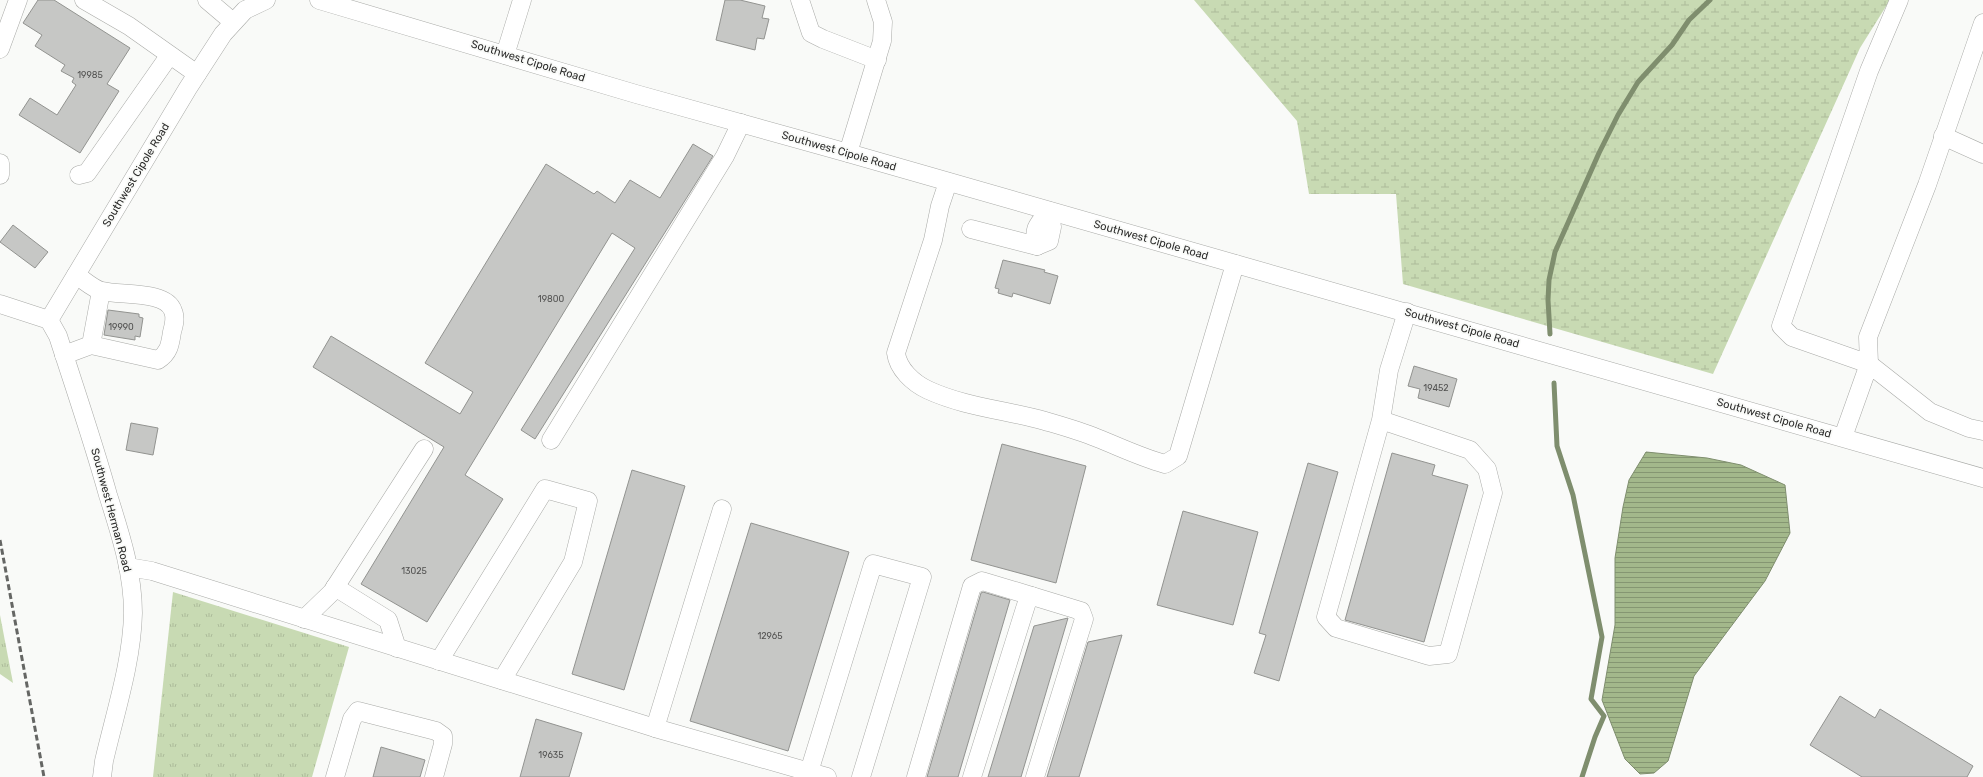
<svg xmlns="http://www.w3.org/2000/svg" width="1983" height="777" font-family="Rubik,sans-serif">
<defs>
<pattern id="grass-tufts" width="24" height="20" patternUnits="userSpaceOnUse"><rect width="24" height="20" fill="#c8dab3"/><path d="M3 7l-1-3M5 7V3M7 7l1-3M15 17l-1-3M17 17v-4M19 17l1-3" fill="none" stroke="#acbb9a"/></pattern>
<pattern id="wetland-marsh" width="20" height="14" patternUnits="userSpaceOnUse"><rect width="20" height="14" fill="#c8dab3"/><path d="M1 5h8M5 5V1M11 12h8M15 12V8" fill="none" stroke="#acbb9a"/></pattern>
<pattern id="water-rules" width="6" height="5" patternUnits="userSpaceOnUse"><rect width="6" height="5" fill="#a3b88b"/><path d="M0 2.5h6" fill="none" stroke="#859672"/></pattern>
</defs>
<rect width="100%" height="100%" fill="#f9faf8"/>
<!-- grass -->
<g fill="url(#grass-tufts)">
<polygon points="173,592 349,647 312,777 153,777"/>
<polygon points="0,615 13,683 0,674"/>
</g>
<!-- wetland -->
<polygon fill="url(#wetland-marsh)" points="1194,0 1890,0 1860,48 1713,374 1403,284 1396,194 1309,194 1297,121"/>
<!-- water -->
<polygon fill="url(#water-rules)" stroke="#7f8e6e" points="1646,452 1707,458 1741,465 1785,485 1790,533 1765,581 1694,676 1668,761 1654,773 1640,774 1625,759 1602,700 1615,625 1615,558 1623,507 1629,480"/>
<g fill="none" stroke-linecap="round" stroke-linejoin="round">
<!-- stream -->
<g stroke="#7f8e6e" stroke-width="5">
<polyline points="1550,334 1548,300 1549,280 1555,252 1599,153 1618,115 1638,82 1672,45 1689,20 1710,0"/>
<polyline points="1554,383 1557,446 1573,495 1602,637 1591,699 1604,716 1595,737 1582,777"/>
</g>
</g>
<!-- building -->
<g fill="#c6c7c5" stroke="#929390">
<polygon points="38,0 54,0 130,48 107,84 119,91 80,153 19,115 30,98 57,115 76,85 72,82 74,78 61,71 65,65 35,46 42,35 23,23"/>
<polygon points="725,0 740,0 765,6 762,18 769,19 764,39 757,38 755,50 716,40"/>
<polygon points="693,144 713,156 535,439 521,430 635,248 612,233 465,475 503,499 427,622 361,584 444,447 313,367 331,336 460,414 473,392 425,363 546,164 594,194 597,191 615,203 630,180 660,198"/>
<polygon points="13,225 48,252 35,268 0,242"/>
<polygon points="1003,260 1037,268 1045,270 1044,272 1058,276 1050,304 1013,293 1012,297 998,293 999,289 995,288"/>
<polygon points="108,310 139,314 139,317 143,318 140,337 135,336 135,340 104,335"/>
<polygon points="1414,366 1457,379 1449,407 1418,398 1420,389 1408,386"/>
<polygon points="131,423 158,428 153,455 126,450"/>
<polygon points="1002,444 1086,466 1056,583 971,560"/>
<polygon points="1392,453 1435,465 1432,475 1468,485 1424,642 1345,620"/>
<polygon points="1308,463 1338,472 1279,681 1254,673 1266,635 1259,633"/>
<polygon points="632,470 685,486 624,690 572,674"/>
<polygon points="1183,511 1258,532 1233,625 1157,605"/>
<polygon points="751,523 849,552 788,751 690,721"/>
<polygon points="983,592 1010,600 958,777 927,777 981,593"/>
<polygon points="1068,618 1021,777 988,777 1034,626"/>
<polygon points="1122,635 1079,777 1047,777 1088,642"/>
<polygon points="1840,696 1875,718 1880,709 1973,766 1967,777 1862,777 1810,745"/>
<polygon points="536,719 582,733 569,777 520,777"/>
<polygon points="381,747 425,760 420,777 373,777"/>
</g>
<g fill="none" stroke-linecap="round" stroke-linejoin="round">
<defs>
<g id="minor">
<polyline points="84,0 129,26 197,74"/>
<polyline points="207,0 233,22"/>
<polyline points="319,0 636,94 848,153 1983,478"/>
<polyline points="800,0 811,33 823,39 877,60"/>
<polyline points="1899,0 1869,71 1781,326 1792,337 1869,364 1868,337 1927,185 1983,23"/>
<polyline points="0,49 18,0"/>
<polyline points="505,55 522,0"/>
<polyline points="1943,136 1983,154"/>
<polyline points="848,153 882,41 883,22 876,0"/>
<polyline points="0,163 0,175"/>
<polyline points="79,175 87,173 169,56"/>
<path d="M948 182 940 206 933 240 896 353C898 369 913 383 928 390 965 407 1006 410 1045 421 1062 426 1080 431 1097 438 1120 447 1140 457 1165 464L1178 456 1235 264"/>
<path d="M1049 211 1052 227 1049 241 1037 246C1032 229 1038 224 1049 211Z"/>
<polyline points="971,229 1037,246"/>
<polyline points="0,304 49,320"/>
<path d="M49 320 58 336C75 389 93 441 108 495 120 533 133 572 133 613 132 662 115 713 104 761L102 777"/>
<polyline points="49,320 188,88 223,34 245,10 266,0"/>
<polyline points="91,345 101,291"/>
<path d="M64 355 91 345 158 360C169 353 170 345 172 332 174 325 176 318 173 311 166 290 120 296 102 291 93 289 84 280 76 275"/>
<polyline points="1381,420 1470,450 1487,469 1493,493 1448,654 1429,656 1336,628 1326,617 1381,420 1389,370 1407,312"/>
<polyline points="1843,437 1869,364 1930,412 1969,428 1983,431"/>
<polyline points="551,440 725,156 741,123"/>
<polyline points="128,567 152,571 655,728 827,777"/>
<polyline points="335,587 388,620 397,648"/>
<polyline points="304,619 332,592 424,449"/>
<polyline points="439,661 545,489 588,501 573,562 502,680"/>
<polyline points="655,728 722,509"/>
<polyline points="809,772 873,564 922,577 861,777"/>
<polyline points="335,777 352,719 358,711 436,731 443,736 443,744 434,777"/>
<polyline points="916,777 972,586 982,581 1032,596"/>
<polyline points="972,777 1027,602 1032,596 1081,611 1084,619 1035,777"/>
</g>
</defs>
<!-- minor casing -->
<use href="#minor" stroke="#a9aaa7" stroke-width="19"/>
<!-- minor -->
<use href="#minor" stroke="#fff" stroke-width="18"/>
<!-- rail -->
<polyline stroke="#656664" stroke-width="3" stroke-dasharray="6 3" stroke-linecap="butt" points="0,540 44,777"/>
</g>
<g text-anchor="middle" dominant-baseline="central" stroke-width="3.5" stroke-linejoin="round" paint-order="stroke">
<!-- number labels -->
<g font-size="9" fill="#525251">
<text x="90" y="75">19985</text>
<text x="551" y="299">19800</text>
<text x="121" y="327">19990</text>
<text x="1436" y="388">19452</text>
<text x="414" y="571">13025</text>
<text x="770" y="636">12965</text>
<text x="551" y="755">19635</text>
</g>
<!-- street labels -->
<g font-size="11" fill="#2b2b2a" stroke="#f9faf8">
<text transform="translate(528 61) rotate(17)">Southwest Cipole Road</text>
<text transform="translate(839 151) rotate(16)">Southwest Cipole Road</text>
<text transform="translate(136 175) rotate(-59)">Southwest Cipole Road</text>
<text transform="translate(1151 240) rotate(16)">Southwest Cipole Road</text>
<text transform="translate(1462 328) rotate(16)">Southwest Cipole Road</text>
<text transform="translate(1774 418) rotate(16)">Southwest Cipole Road</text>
<text transform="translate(111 510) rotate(75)">Southwest Herman Road</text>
</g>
</g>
</svg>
